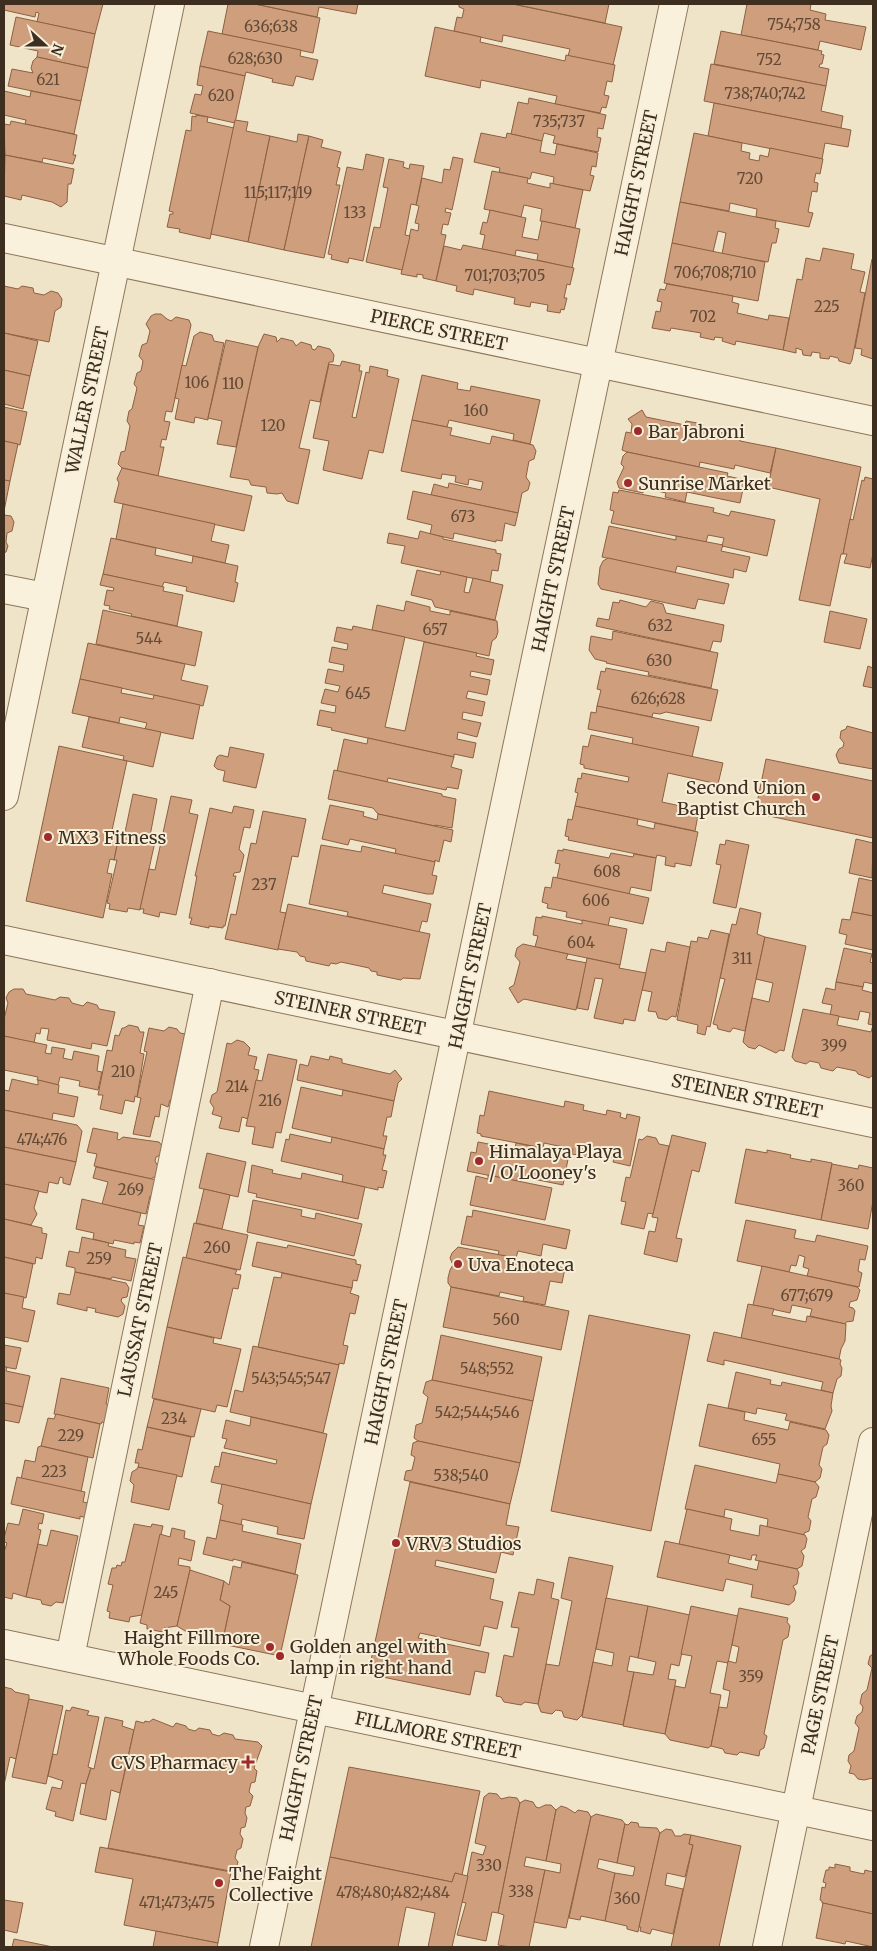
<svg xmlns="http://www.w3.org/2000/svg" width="877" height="1951" font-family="Merriweather,serif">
<rect width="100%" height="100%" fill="#f0e4c8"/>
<!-- building -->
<g fill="#cf9f7d" stroke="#8d5f41">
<polygon points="4,4 103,4 95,34 37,22 39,13 36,12 35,17 4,10"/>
<polygon points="228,4 255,4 320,18 313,53 222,34"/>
<polygon points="255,4 358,4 356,14 319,7 317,17"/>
<polygon points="459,4 513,4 622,27 613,65 568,56 570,49 503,35 502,42 454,31 457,17 462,18 464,9 459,7"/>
<polygon points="513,4 609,4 605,23"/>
<polygon points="747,4 811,4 810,10 826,14 825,20 866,27 861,50 820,41 818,50 741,35"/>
<polygon points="16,17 95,34 88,68 37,57 38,51 10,45"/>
<polygon points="435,27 481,37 480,42 565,61 566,55 615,65 612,82 607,81 604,95 609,96 606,108 602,107 600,113 555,104 557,96 481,80 480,88 425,76"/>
<polygon points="208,31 301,50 300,56 318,60 313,80 296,76 293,86 272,82 273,79 246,72 245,76 200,66"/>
<polygon points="721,31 822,51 821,54 824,55 822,64 820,64 819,67 829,69 826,86 714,64"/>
<polygon points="37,57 88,68 81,101 8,86 12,69 33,73 31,68 33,61"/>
<polygon points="711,64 826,86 821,111 843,116 841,128 704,101"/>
<polygon points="200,66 245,76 235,123 190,113 195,94 201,95 203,86 197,85"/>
<polygon points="4,91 30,97 31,91 81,101 74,134 25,124 26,120 4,115"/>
<polygon points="529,98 606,115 603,129 598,128 597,137 601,138 598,152 553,143 555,136 544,133 542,141 511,134 518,102 528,104"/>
<polygon points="714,103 851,130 848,147 825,143 822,159 708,136"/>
<polygon points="196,115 208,117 207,122 234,128 210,239 179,232 180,229 167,227 170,214 173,214 173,212 169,211 186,130 191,131 192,116 196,117"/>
<polygon points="235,120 248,122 246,131 270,136 248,242 211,234"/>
<polygon points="11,121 77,135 73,155 76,155 73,164 43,158 42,162 5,155 4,124 10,125"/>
<polygon points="481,133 506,138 507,133 542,141 540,152 555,155 557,144 598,153 596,167 592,166 590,175 594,176 590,191 553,184 554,177 532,172 530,179 499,172 500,168 474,162"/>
<polygon points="694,133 742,143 741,151 750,153 749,159 759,161 760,155 768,157 770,148 823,159 820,174 816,173 814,182 818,183 817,192 812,191 808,212 813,213 809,227 756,217 757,209 730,203 729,211 680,202"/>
<polygon points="298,134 309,136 284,250 248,242 270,136 297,142"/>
<polygon points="309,136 323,140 321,147 341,152 337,167 340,168 336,185 340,185 324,258 284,250"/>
<polygon points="366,154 384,158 363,261 349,258 348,263 331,259 332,255 328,254 347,167 363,170"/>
<polygon points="5,155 74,169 71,184 68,184 67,202 61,207 52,202 22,195 21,200 4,196"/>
<polygon points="453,157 463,159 452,210 446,208 445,212 451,213 448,225 443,224 441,234 446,235 436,281 423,278 423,275 417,274 417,277 401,274 411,229 418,231 419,224 415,223 419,206 416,205 422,178 442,183 444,169 450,170"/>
<polygon points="389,159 404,162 403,167 409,169 410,164 424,166 416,205 411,204 405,235 410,236 402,270 366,262 374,227 380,228 388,188 383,187"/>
<polygon points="492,171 528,178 527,183 550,188 550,183 583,190 575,228 540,221 542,209 524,205 521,217 484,209"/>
<polygon points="680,202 776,221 775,228 779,229 776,243 772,243 768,262 722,254 726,233 718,231 713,252 672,243"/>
<polygon points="490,210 526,218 522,237 538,240 542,221 580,229 572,268 537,260 538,254 516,250 515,256 482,249 485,235 480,234 483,222 487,223"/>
<polygon points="672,243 765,262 758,301 664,283"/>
<polygon points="463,245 574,268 570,285 567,284 564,298 567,298 564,310 561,309 560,313 547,311 548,305 531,302 530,307 514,304 515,298 474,289 473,295 456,291 457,286 436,281 444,246 461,250"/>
<polygon points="823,248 854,254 851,269 865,272 860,292 865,293 852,360 850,364 839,361 838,358 830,356 829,359 820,358 820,353 812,352 811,356 803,355 802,350 796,348 796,353 783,350 797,279 802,280 806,258 820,261"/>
<polygon points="872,259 873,259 873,359 861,355 862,349 855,348"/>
<polygon points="667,284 733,296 732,302 739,304 737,313 768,320 769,315 789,318 783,350 736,341 735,345 722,341 723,338 715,337 714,340 700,337 701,333 671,328 670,331 652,328 656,311 660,312 662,302 657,301 660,289 665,290"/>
<polygon points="4,286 18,289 22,286 33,288 34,293 44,295 51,291 58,293 62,299 61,307 55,311 49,342 4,333"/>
<polygon points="155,314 161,314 167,319 171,321 176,317 189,320 191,325 172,412 166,411 164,421 170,422 166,440 162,439 160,447 164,447 158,476 122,468 118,464 121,452 125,451 130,426 127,421 129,411 132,409 137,388 134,384 137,373 141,371 143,361 139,356 142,345 147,343 150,331 146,324 151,316"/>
<polygon points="200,332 212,335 214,341 224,343 208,418 208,420 195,417 194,423 175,419 179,399 175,398 182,365 186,366 194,336"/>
<polygon points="4,333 38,341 30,376 4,370"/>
<polygon points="264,334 276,337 277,342 281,338 293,341 296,346 301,342 311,345 312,349 315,350 318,346 330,349 334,355 333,362 329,362 320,402 310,400 299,448 310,450 298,504 287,501 282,493 277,494 267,493 266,487 251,485 249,480 230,477 258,347"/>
<polygon points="226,340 258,347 236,447 217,444 222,421 208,418"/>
<polygon points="342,361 360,365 359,371 362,371 352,417 356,418 366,372 369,373 370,366 388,370 387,376 399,379 383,453 369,450 362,479 323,470 329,441 313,438 329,364 340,366"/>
<polygon points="4,370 30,376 23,409 4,404"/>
<polygon points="422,375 458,383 457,389 470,391 471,386 540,400 530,444 513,440 514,434 449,420 447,427 412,420"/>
<polygon points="4,407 27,412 20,445 4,441"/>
<polygon points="642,410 646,417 685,425 686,421 703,424 702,428 741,437 740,441 776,448 770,473 735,465 734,469 700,462 699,467 627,452 622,450 626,432 631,433 632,424 628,419"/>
<polygon points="412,420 452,428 450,435 490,444 492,436 533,445 536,451 534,459 529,461 526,477 530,483 528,490 522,493 518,513 431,495 434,484 448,488 449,483 481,490 483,482 469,479 468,485 455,482 456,476 442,474 441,479 401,471"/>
<polygon points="4,441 18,444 10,481 4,480"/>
<polygon points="776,448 861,467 843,554 841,554 830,606 799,600 820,499 768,487"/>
<polygon points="627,452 728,473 727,476 745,480 740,503 687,492 685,502 665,497 666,493 644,488 643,493 619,488 617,482 624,467 621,464 623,456"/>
<polygon points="122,468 252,496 244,531 114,502 119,483 117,479"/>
<polygon points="865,477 873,479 873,554 870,568 844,563 847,554 843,554 850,519 853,520 862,480 864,481"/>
<polygon points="4,480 10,481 4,511"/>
<polygon points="619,490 714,508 713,512 729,516 731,511 775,520 767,556 722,546 724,538 708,535 706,542 611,523 614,511 610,510 613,492 618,493"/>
<polygon points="413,491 518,513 515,526 505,523 502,541 496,540 496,542 454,533 453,539 430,534 432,525 407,519"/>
<polygon points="123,504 215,524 211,541 229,545 225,563 116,539"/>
<polygon points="4,515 11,516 14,522 12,531 7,533 6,542 8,546 6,552 4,553"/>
<polygon points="609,526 676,540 676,536 723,545 721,551 750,557 746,572 734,569 733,578 677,566 675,573 602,557"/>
<polygon points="420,531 443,537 443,539 496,550 496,553 501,554 498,571 492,570 490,582 401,563 405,546 387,543 389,533 418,539"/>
<polygon points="111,538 156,548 155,555 192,563 193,556 238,566 235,582 238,583 234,602 186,591 187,587 164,582 162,587 103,574"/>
<polygon points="608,558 729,584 724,604 698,599 695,609 601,589 598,584 600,567 603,561"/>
<polygon points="417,570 440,575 441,571 467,577 464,592 469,593 473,578 503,585 495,620 435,607 432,600 411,595"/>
<polygon points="103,574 164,587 163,591 183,595 177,626 131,616 132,614 109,609 110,606 104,605 107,590 113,591 114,588 100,585"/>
<polygon points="620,600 646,607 651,601 663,604 666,613 724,625 721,642 713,641 710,651 596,626 598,618 609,620 613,602 619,603"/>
<polygon points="406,601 430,607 430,611 450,615 450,611 497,621 498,632 496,638 492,641 489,656 372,630 377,605 404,611"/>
<polygon points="103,610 202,632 195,666 96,644"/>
<polygon points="830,611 867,619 860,649 824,642"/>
<polygon points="353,626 405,637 385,727 405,731 424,642 477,653 476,656 494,660 491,675 471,671 470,676 490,680 487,695 468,691 466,698 485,702 482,716 463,712 462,719 481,723 477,737 458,732 457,739 476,743 473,758 454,754 454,757 331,730 332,728 317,725 320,710 335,713 336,706 321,703 325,689 338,692 340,686 325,683 328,669 343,672 344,665 329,662 332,647 347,650 348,644 334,641 337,627 352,630"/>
<polygon points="613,631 718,653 711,688 648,675 649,672 606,663 607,662 595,659 589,650 591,636 612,640"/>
<polygon points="88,643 185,664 181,680 208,686 203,706 80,679"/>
<polygon points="868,666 873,668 873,688 863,686"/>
<polygon points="606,668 718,690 711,721 666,712 660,714 653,713 652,717 597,706 601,690 597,689 601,671 605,672"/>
<polygon points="80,679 122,688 121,693 153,699 154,695 200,705 193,739 145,729 147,723 120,717 119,723 72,713"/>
<polygon points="597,706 699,727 692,757 632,744 633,738 588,729 591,712 596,713"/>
<polygon points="89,717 161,732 153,767 123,760 124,756 82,747"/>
<polygon points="847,726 873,733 873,769 839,763 836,755 839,749 843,747 844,743 840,738 841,731 846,729"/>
<polygon points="591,735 723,763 718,784 668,773 662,802 699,810 695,831 575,806 578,793 575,792 578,778 581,779 582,773 628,782 629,777 584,768 584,765 580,764 583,746 588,747"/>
<polygon points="368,738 454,757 451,767 462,770 458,789 447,787 446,790 388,778 387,782 337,771 344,739 367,744"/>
<polygon points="59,746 127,761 111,835 119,836 114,860 110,859 107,873 112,874 103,918 26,901"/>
<polygon points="230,747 264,754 256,788 223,781 225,771 217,769 214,766 217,757 220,755 228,757"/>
<polygon points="766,759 873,781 873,838 755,813"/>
<polygon points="334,770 442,794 442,796 456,799 452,828 435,825 435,826 378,814 373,808 328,799"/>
<polygon points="133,794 157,799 150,836 156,837 140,910 128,908 127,912 109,909 110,904 107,903 117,860 114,860 119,836 124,837"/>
<polygon points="171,796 192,800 189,813 198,815 176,915 160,912 159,917 143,913 144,909 140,909 149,869 155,870"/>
<polygon points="330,805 364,812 363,816 377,820 378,814 453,830 451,842 444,840 439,862 435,860 435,862 395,854 396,849 350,839 348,845 322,839"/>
<polygon points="234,806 254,810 250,828 244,827 239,849 244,855 240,872 234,873 233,876 236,876 225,926 223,926 223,928 209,926 209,928 190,924 192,918 189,918 197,876 195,876 210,808 232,813"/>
<polygon points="575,806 638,819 637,825 654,829 655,823 698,832 691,866 675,863 675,867 665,865 666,857 657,855 656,858 568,840 569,837 565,836 568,819 572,820"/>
<polygon points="263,811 306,819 298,857 292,856 280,912 286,913 278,950 225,939 231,914 236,915 251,843 256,844"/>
<polygon points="856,839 873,843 872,878 849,873"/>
<polygon points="726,840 749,845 736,908 713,903 721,865 716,864 720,844 725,845"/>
<polygon points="321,845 361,852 362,846 435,862 432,875 437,876 433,894 427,894 384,885 382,893 431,904 427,922 422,921 419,932 347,916 348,912 309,904"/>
<polygon points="563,849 609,858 611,853 633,857 634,854 656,858 651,891 631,887 629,894 557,878 560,864 555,863 558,850 563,851"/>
<polygon points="553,877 649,898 643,924 610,917 608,926 566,917 567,912 547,908 548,904 542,902 545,887 551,888"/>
<polygon points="859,878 873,881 873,916 852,912"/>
<polygon points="288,904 430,934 420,979 403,978 401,980 377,975 377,972 371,971 369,968 341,962 336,964 331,963 329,966 306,961 305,957 300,956 297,952 278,949"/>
<polygon points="740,908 761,913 757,934 765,937 745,1031 733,1028 730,1032 718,1029 717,1025 713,1024 725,979 720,978 732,924 736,925"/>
<polygon points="852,912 873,916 873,950 845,944 847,935 839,933 842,919 850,920"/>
<polygon points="542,916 582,924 582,920 627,929 620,965 535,947 538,936 533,935 536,917 542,918"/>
<polygon points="711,930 729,934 710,1027 707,1026 705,1035 697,1033 698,1025 677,1020 691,941 697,942 698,937 708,939"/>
<polygon points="765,937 806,946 784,1051 780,1050 776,1053 759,1045 755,1049 748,1047 743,1042 752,998 769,1002 773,983 756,979"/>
<polygon points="667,942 690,947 676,1017 672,1016 667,1020 658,1018 656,1012 648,1011 652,992 642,990 651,949 665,952"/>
<polygon points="523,944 568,954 566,959 587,963 576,1010 524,999 518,1003 509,988 514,985 520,962 515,956 517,948"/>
<polygon points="844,948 872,954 870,962 873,963 873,984 864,982 863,987 836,982"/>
<polygon points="587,958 620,965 619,968 646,973 635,1021 624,1019 623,1024 594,1018 603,979 595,978 588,1010 577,1008"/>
<polygon points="836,982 863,987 862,990 873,993 873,1025 868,1024 870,1013 860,1011 858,1020 830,1015 832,1005 822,1003 826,988 835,990"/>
<polygon points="14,989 23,989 26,994 55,1000 60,997 69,998 72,1003 83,1006 87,1002 97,1005 99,1009 115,1012 107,1046 92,1043 91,1049 47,1040 49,1029 41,1028 40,1034 36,1033 34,1043 4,1036 4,1019 8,1003 6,998 9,992"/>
<polygon points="803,1009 839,1016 837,1025 871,1032 873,1025 873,1075 869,1078 858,1074 856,1071 837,1067 833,1071 821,1068 819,1063 810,1061 806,1064 795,1061 792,1057"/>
<polygon points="129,1025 138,1027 140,1032 144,1032 140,1053 144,1054 137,1097 135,1096 134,1102 125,1100 122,1114 100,1109 103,1095 98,1095 107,1050 112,1051 115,1035 119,1036 122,1028 124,1028"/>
<polygon points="169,1027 177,1029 180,1033 185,1034 174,1084 177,1090 175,1097 170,1100 168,1107 161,1104 159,1117 155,1116 150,1137 133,1134 141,1098 137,1097 147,1052 144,1051 149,1028 164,1031"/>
<polygon points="4,1036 47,1045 45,1053 51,1054 52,1047 65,1049 63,1058 72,1060 74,1051 99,1056 97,1071 102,1072 98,1090 79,1086 80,1081 60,1077 58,1085 37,1080 38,1077 4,1070"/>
<polygon points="237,1040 244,1042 250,1048 248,1055 257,1057 254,1069 259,1070 248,1119 242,1117 239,1132 219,1128 222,1117 212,1114 214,1108 210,1102 212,1095 217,1092 227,1043 231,1044"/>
<polygon points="268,1054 297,1060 281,1133 276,1132 273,1148 252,1144 255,1127 246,1126 256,1080 262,1081"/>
<polygon points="311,1056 329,1060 330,1056 342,1059 342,1063 390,1074 395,1070 402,1079 398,1083 394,1101 297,1080 300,1064 308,1066"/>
<polygon points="12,1079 38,1085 38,1080 59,1085 58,1093 78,1097 74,1117 53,1113 52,1120 4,1110 4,1090 9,1091"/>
<polygon points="301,1087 342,1096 343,1090 394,1101 391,1117 387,1117 383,1136 387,1136 384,1149 292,1128"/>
<polygon points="489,1091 564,1107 565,1101 584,1105 583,1110 606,1115 607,1110 621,1113 620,1117 626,1119 627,1114 640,1117 630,1166 613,1162 614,1158 600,1156 599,1159 572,1154 573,1149 544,1143 543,1148 481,1136 481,1134 477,1133 480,1115 484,1116"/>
<polygon points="4,1110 77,1125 82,1131 76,1162 4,1147"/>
<polygon points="93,1128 118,1133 117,1139 119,1140 123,1137 159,1142 163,1147 161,1155 156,1157 155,1161 159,1168 157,1175 151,1179 94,1166 97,1154 87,1152"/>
<polygon points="290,1134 331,1143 332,1137 384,1149 383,1155 386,1155 382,1170 387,1171 383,1188 378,1187 378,1190 342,1182 343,1175 281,1161 286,1139 289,1140"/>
<polygon points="672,1135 706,1143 699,1172 692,1170 676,1238 682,1239 677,1262 644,1254 649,1231 655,1232 658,1218 652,1217"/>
<polygon points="647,1136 656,1138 659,1144 669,1146 653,1214 648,1213 644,1229 621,1224 626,1202 621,1201 626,1177 630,1178 639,1139 642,1140"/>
<polygon points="478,1142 515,1149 516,1143 569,1154 563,1185 518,1176 517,1181 467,1171 471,1152 476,1153"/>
<polygon points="4,1147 76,1162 70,1185 63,1183 63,1178 60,1177 58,1184 49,1182 47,1193 4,1184"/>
<polygon points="746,1149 767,1153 767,1150 791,1155 790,1158 811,1162 811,1159 832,1163 821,1220 735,1203"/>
<polygon points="207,1153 246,1162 238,1197 199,1188"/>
<polygon points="832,1164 858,1169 859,1165 873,1168 873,1201 868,1229 821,1220"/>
<polygon points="252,1165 273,1170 272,1173 301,1179 302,1173 365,1187 358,1219 256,1197 257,1194 248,1192"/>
<polygon points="96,1167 157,1180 154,1197 150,1196 146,1214 102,1204 108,1182 93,1178"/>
<polygon points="488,1175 552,1188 545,1220 470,1205 476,1176 488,1179"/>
<polygon points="4,1184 39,1191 34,1208 37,1214 31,1225 4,1219"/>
<polygon points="204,1189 230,1195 222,1229 196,1223"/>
<polygon points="82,1199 141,1213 138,1225 144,1226 140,1243 134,1242 134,1244 114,1240 113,1244 93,1239 94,1233 76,1229"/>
<polygon points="253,1200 302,1210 301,1216 315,1219 316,1213 362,1224 354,1256 247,1232"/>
<polygon points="473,1210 570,1230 566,1249 543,1244 541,1256 518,1251 516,1258 498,1255 499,1251 461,1244 467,1216 472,1217"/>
<polygon points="4,1219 42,1228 42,1233 47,1234 42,1259 36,1257 35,1264 4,1257"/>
<polygon points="746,1220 796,1230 794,1238 815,1242 817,1235 868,1246 865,1260 860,1259 858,1271 862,1273 859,1287 807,1276 809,1269 803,1267 805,1257 799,1255 796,1266 791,1265 789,1272 737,1261"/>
<polygon points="194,1223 248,1235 240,1270 186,1258"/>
<polygon points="82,1237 109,1243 108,1246 126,1250 125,1257 136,1259 131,1281 112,1277 111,1279 75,1272 75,1268 66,1266 69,1251 79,1253"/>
<polygon points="257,1242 287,1248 288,1245 356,1260 356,1264 361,1265 357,1281 353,1280 352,1288 252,1266"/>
<polygon points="458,1247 506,1256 505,1261 529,1266 530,1261 565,1268 562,1283 550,1281 545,1305 523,1301 524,1297 500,1292 499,1296 451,1287 448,1283 448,1278 450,1270 453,1265 450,1258 452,1253"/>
<polygon points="4,1257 33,1264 26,1298 4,1293"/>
<polygon points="183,1257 237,1270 235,1274 241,1275 238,1289 233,1288 221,1339 167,1327"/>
<polygon points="762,1266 857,1287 860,1290 857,1300 850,1302 849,1307 853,1308 855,1311 853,1321 846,1322 845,1324 810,1316 812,1309 792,1305 790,1313 753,1305"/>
<polygon points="75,1272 126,1283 129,1288 127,1297 122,1298 121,1301 125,1306 123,1314 118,1317 95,1312 96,1309 87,1307 87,1311 57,1304 59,1293 70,1295"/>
<polygon points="282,1273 352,1288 350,1293 359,1296 355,1314 350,1313 343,1345 348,1346 344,1364 339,1363 339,1365 258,1347 274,1277 281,1278"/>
<polygon points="451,1287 569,1311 561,1350 443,1327"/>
<polygon points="4,1293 24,1297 22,1308 35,1311 28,1342 4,1337"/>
<polygon points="748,1304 774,1309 772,1315 806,1322 807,1316 846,1324 845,1341 841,1349 839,1359 741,1338"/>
<polygon points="589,1315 690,1335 651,1531 551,1511"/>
<polygon points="167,1327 214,1338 213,1343 241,1349 227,1407 217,1405 215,1412 152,1398"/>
<polygon points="714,1332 839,1359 841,1360 840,1364 842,1368 841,1376 837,1379 833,1393 821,1390 823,1382 724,1360 724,1365 707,1361"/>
<polygon points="441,1335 542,1357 533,1401 432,1380"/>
<polygon points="4,1345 21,1348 16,1369 4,1367"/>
<polygon points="253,1346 339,1365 323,1433 230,1412 235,1390 243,1392"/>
<polygon points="4,1367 7,1367 6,1371 30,1376 23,1407 4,1403"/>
<polygon points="736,1372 771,1380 770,1384 781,1386 782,1382 833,1393 831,1406 832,1411 825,1429 785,1420 787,1414 757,1408 756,1414 728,1408"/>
<polygon points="61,1378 109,1388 106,1404 109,1405 105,1423 102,1422 101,1424 54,1414"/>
<polygon points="432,1380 533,1401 520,1463 418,1441 414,1438 416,1425 422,1423 428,1397 423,1393 426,1382"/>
<polygon points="154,1399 201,1409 194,1437 147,1427"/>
<polygon points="4,1403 23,1407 19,1423 4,1420"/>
<polygon points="708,1404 745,1412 744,1420 788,1430 790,1422 826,1430 829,1435 827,1444 823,1447 819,1465 822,1469 820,1478 815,1482 778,1474 780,1464 699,1446"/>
<polygon points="56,1414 100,1424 93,1458 41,1446 48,1418 54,1419"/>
<polygon points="251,1417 327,1434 311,1504 211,1482 215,1466 219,1467 222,1452 276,1464 277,1460 224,1448 227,1439 222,1438 226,1420 250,1426"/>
<polygon points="147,1427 191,1437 182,1477 138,1467 139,1463 135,1463 138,1449 142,1450"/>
<polygon points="418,1441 520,1463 510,1504 404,1480 406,1471 412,1470 415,1457 411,1455 413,1443"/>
<polygon points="41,1446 88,1457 81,1492 21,1479 25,1460 35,1462 38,1447"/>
<polygon points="695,1465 776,1483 778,1474 815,1482 819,1487 816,1497 812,1499 808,1517 811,1521 809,1531 804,1533 804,1535 767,1527 768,1519 725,1509 724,1517 685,1509"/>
<polygon points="138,1467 177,1475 169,1510 131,1502 134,1485 130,1481 132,1472 137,1469"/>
<polygon points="17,1477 85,1492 83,1502 89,1503 86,1518 80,1516 80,1519 11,1504"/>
<polygon points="410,1482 510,1504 506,1525 519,1527 513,1555 501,1552 496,1573 436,1560 435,1566 494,1579 490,1599 503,1602 497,1629 484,1626 480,1646 420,1633 418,1638 489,1653 485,1673 475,1671 470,1695 368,1674"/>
<polygon points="222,1484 311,1504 304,1539 277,1534 278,1527 242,1519 241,1525 220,1520 223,1505 218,1503"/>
<polygon points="23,1509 44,1514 42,1524 39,1523 38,1529 41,1530 26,1597 13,1593 12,1599 4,1597 4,1552 7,1543 4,1542 4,1538 8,1523 19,1525"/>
<polygon points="687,1509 732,1519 730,1530 759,1536 760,1525 805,1535 807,1539 805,1548 801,1551 804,1556 802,1566 797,1569 755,1560 757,1555 752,1555 751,1560 679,1544"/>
<polygon points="220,1520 243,1525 242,1531 301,1544 295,1574 233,1559 233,1561 203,1554 207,1537 216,1539"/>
<polygon points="134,1524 151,1527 152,1524 163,1526 142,1615 130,1617 129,1622 109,1618 110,1612 107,1611 113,1585 108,1584 112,1568 116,1568 117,1565 121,1566 122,1562 125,1562"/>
<polygon points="172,1528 185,1531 184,1538 195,1541 191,1561 179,1558 178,1565 190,1567 190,1570 177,1626 164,1628 163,1632 147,1629 147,1625 140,1623 160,1534 170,1537"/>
<polygon points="51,1530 78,1536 63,1603 56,1602 51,1606 42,1604 41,1600 26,1597 38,1544 47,1546"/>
<polygon points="665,1541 730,1555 728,1563 757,1570 759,1561 797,1569 799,1573 797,1584 793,1586 796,1592 794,1601 789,1605 751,1597 753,1585 726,1579 723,1591 657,1577"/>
<polygon points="569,1557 613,1566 582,1715 577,1720 564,1717 562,1711 556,1710 552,1714 541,1712 538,1704 546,1664 559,1666 572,1601 561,1598"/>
<polygon points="242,1562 298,1575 280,1656 222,1644 230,1606 220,1600 224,1581 229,1585 233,1566 241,1568"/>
<polygon points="190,1570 224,1581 220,1600 230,1606 222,1644 207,1637 205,1641 189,1638 190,1634 177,1626"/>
<polygon points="537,1579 554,1583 551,1598 559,1600 538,1704 525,1702 521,1705 504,1702 501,1697 496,1696 504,1655 513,1657 519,1628 511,1627 519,1592 534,1595"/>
<polygon points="606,1598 648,1606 638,1658 630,1656 627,1671 634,1672 623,1725 582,1717 593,1662 612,1666 614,1653 596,1649"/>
<polygon points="648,1606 690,1615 679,1666 671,1664 668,1679 676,1680 665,1734 623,1726 634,1672 653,1675 656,1662 638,1658"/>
<polygon points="691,1606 738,1616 728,1663 717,1661 710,1693 721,1695 711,1746 708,1748 670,1740 665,1734 675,1686 685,1688 692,1656 681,1654"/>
<polygon points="739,1608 788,1618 787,1622 790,1626 788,1637 783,1640 764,1734 767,1736 764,1748 760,1750 759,1756 740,1752 737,1755 725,1753 723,1749 711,1746 719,1707 727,1708 730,1691 723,1689 728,1661 736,1663 739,1647 732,1645"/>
<polygon points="873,1654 873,1778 864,1780 858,1779 854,1774 849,1773 851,1766 848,1761 849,1755 854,1751 859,1728 855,1723 857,1716 862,1712 863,1707 860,1703 862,1694 867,1690 872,1668 868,1664 870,1656"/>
<polygon points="4,1687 12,1689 15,1692 29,1695 29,1699 16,1759 10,1757 4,1785"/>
<polygon points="29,1699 63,1706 46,1784 12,1777"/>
<polygon points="72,1707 89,1711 87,1715 99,1717 88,1767 91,1768 86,1784 81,1783 73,1821 55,1816 56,1812 46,1809 52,1787 61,1789 63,1781 48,1776 53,1754 57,1755 66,1710 70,1711"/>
<polygon points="105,1717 123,1721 122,1726 134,1730 120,1793 111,1790 106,1820 80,1814 86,1784 91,1768 94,1769"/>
<polygon points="153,1719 173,1727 176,1723 186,1726 188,1729 195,1731 199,1728 210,1730 212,1734 219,1736 224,1733 233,1735 235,1739 258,1742 262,1746 254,1768 257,1771 255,1782 251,1783 249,1792 253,1796 250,1806 246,1807 245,1813 247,1818 245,1827 241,1828 240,1834 243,1839 241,1848 237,1850 235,1858 238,1862 235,1872 108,1848 136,1721 144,1723 145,1721 149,1722"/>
<polygon points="349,1767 480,1791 462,1875 455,1873 452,1882 330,1857"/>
<polygon points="489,1793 497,1794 501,1799 509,1797 517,1798 520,1803 498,1913 492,1912 486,1941 457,1935 466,1903 462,1902 472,1852 483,1855 486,1846 475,1843 484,1797"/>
<polygon points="525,1800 533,1802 536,1807 539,1808 545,1805 551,1805 556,1810 546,1861 526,1857 524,1866 545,1870 529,1947 510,1947 498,1945 504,1915 498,1913 520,1803"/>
<polygon points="561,1806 567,1808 575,1813 578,1810 588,1812 591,1817 566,1928 534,1922 545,1870 560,1873 561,1864 546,1861 556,1810"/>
<polygon points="596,1814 622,1820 625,1824 617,1863 599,1859 597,1868 615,1873 605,1921 581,1916 580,1920 569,1918 591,1817"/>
<polygon points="631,1822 638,1823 639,1827 657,1828 660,1833 638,1932 627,1929 627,1926 605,1921 615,1873 633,1876 635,1867 617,1863 625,1824 628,1825"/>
<polygon points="666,1829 672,1830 675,1836 681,1836 684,1834 691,1835 689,1844 693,1845 685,1877 667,1873 665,1885 683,1889 673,1934 652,1929 650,1934 640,1931 641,1927 639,1927 660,1833"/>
<polygon points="691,1835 741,1846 719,1947 671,1947 693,1845 689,1844"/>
<polygon points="100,1847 231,1872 218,1943 124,1925 133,1879 95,1872"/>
<polygon points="330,1857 452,1882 455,1873 468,1876 452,1947 428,1947 435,1913 406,1907 398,1947 311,1947"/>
<polygon points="835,1864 850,1867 850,1871 864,1874 865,1870 873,1872 873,1914 822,1903 822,1901 820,1900 822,1887 825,1888 826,1883 823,1882 826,1870 829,1870 829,1867 835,1868"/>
<polygon points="4,1900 23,1903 17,1933 4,1930"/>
<polygon points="823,1903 873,1914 873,1947 846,1941 845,1944 816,1938"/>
<polygon points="156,1931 218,1943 217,1947 153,1947"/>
<polygon points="14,1939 53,1947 12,1947"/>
</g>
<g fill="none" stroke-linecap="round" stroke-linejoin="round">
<defs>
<g id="minor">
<polyline points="4,238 873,421"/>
<polyline points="4,589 45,597"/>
<polyline points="4,796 170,4"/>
<polyline points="4,940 873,1123"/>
<polyline points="4,1644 873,1826"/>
<polyline points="70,1657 210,983"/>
<polyline points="264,1947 674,4"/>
<polyline points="767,1947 873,1442"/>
</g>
</defs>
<!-- minor casing -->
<use href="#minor" stroke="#8d765c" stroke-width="30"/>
<!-- minor -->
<use href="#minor" stroke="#faf1dc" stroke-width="28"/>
</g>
<!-- markers -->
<g fill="#9e2a2b" stroke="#f7eed8" stroke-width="2">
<circle cx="638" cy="431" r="5"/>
<circle cx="628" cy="483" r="5"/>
<circle cx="816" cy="797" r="5"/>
<circle cx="48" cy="837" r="5"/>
<circle cx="479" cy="1161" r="5"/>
<circle cx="458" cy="1264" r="5"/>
<circle cx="396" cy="1543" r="5"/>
<circle cx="270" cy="1647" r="5"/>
<circle cx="280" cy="1656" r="5"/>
<path d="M245.5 1754.5h5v5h5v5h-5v5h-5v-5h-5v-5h5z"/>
<circle cx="219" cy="1883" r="5"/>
</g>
<g text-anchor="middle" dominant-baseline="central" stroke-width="4" stroke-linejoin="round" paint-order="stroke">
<!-- number labels -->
<g font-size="15" fill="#624a37">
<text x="794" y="24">754;758</text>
<text x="271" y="26">636;638</text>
<text x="255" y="58">628;630</text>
<text x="769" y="59">752</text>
<text x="48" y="79">621</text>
<text x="765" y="93">738;740;742</text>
<text x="221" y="95">620</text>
<text x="559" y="121">735;737</text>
<text x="750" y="178">720</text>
<text x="278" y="192">115;117;119</text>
<text x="355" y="212">133</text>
<text x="715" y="272">706;708;710</text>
<text x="505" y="275">701;703;705</text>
<text x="827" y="306">225</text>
<text x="703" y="316">702</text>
<text x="197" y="382">106</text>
<text x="233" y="383">110</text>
<text x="476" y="410">160</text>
<text x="273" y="425">120</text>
<text x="463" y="516">673</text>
<text x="660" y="625">632</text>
<text x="435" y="629">657</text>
<text x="149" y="638">544</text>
<text x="659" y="660">630</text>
<text x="358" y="693">645</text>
<text x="658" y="698">626;628</text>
<text x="607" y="871">608</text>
<text x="264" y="884">237</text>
<text x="596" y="900">606</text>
<text x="581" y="942">604</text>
<text x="742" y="958">311</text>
<text x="834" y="1045">399</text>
<text x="123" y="1071">210</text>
<text x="237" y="1086">214</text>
<text x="270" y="1100">216</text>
<text x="42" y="1139">474;476</text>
<text x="851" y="1185">360</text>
<text x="131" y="1189">269</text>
<text x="217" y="1247">260</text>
<text x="99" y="1258">259</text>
<text x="807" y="1295">677;679</text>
<text x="506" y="1319">560</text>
<text x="487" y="1368">548;552</text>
<text x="291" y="1378">543;545;547</text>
<text x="477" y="1412">542;544;546</text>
<text x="174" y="1418">234</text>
<text x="71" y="1435">229</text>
<text x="764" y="1439">655</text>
<text x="54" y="1471">223</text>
<text x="461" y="1475">538;540</text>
<text x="166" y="1592">245</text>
<text x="751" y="1676">359</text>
<text x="489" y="1865">330</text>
<text x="521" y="1891">338</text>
<text x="393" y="1892">478;480;482;484</text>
<text x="627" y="1898">360</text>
<text x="177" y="1902">471;473;475</text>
</g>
<!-- street labels -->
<g font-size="18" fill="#3d2e20" stroke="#f7eed8">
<text transform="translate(636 183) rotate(-78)">HAIGHT STREET</text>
<text transform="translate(439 330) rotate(12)">PIERCE STREET</text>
<text transform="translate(87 400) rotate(-78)">WALLER STREET</text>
<text transform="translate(553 579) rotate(-78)">HAIGHT STREET</text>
<text transform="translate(470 976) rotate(-78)">HAIGHT STREET</text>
<text transform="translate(350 1013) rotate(12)">STEINER STREET</text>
<text transform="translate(747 1096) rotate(12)">STEINER STREET</text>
<text transform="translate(140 1320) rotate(-78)">LAUSSAT STREET</text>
<text transform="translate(386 1372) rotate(-78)">HAIGHT STREET</text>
<text transform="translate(820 1695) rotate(-78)">PAGE STREET</text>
<text transform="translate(438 1735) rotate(12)">FILLMORE STREET</text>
<text transform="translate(301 1768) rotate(-78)">HAIGHT STREET</text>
</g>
<!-- poi labels -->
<g font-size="18" fill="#3d2e20" stroke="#f7eed8" text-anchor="start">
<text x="648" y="431">Bar Jabroni</text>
<text x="638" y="483">Sunrise Market</text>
<text x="806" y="787" text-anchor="end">Second Union<tspan x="806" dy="21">Baptist Church</tspan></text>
<text x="58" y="837">MX3 Fitness</text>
<text x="489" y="1151">Himalaya Playa<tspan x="489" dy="21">/ O'Looney's</tspan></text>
<text x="468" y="1264">Uva Enoteca</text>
<text x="406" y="1543">VRV3 Studios</text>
<text x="260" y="1637" text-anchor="end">Haight Fillmore<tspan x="260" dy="21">Whole Foods Co.</tspan></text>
<text x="290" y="1646">Golden angel with<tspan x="290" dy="21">lamp in right hand</tspan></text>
<text x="238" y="1762" text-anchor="end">CVS Pharmacy</text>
<text x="229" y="1873">The Faight<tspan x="229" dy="21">Collective</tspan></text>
</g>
</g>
<!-- border -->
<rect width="877" height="1951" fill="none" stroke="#3d2e20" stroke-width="10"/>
<!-- north arrow -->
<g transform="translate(45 45) rotate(111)" stroke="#f7eed8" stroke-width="4" paint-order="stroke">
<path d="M0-4L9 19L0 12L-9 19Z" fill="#3d2e20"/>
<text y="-8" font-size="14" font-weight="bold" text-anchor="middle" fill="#3d2e20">N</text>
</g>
</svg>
